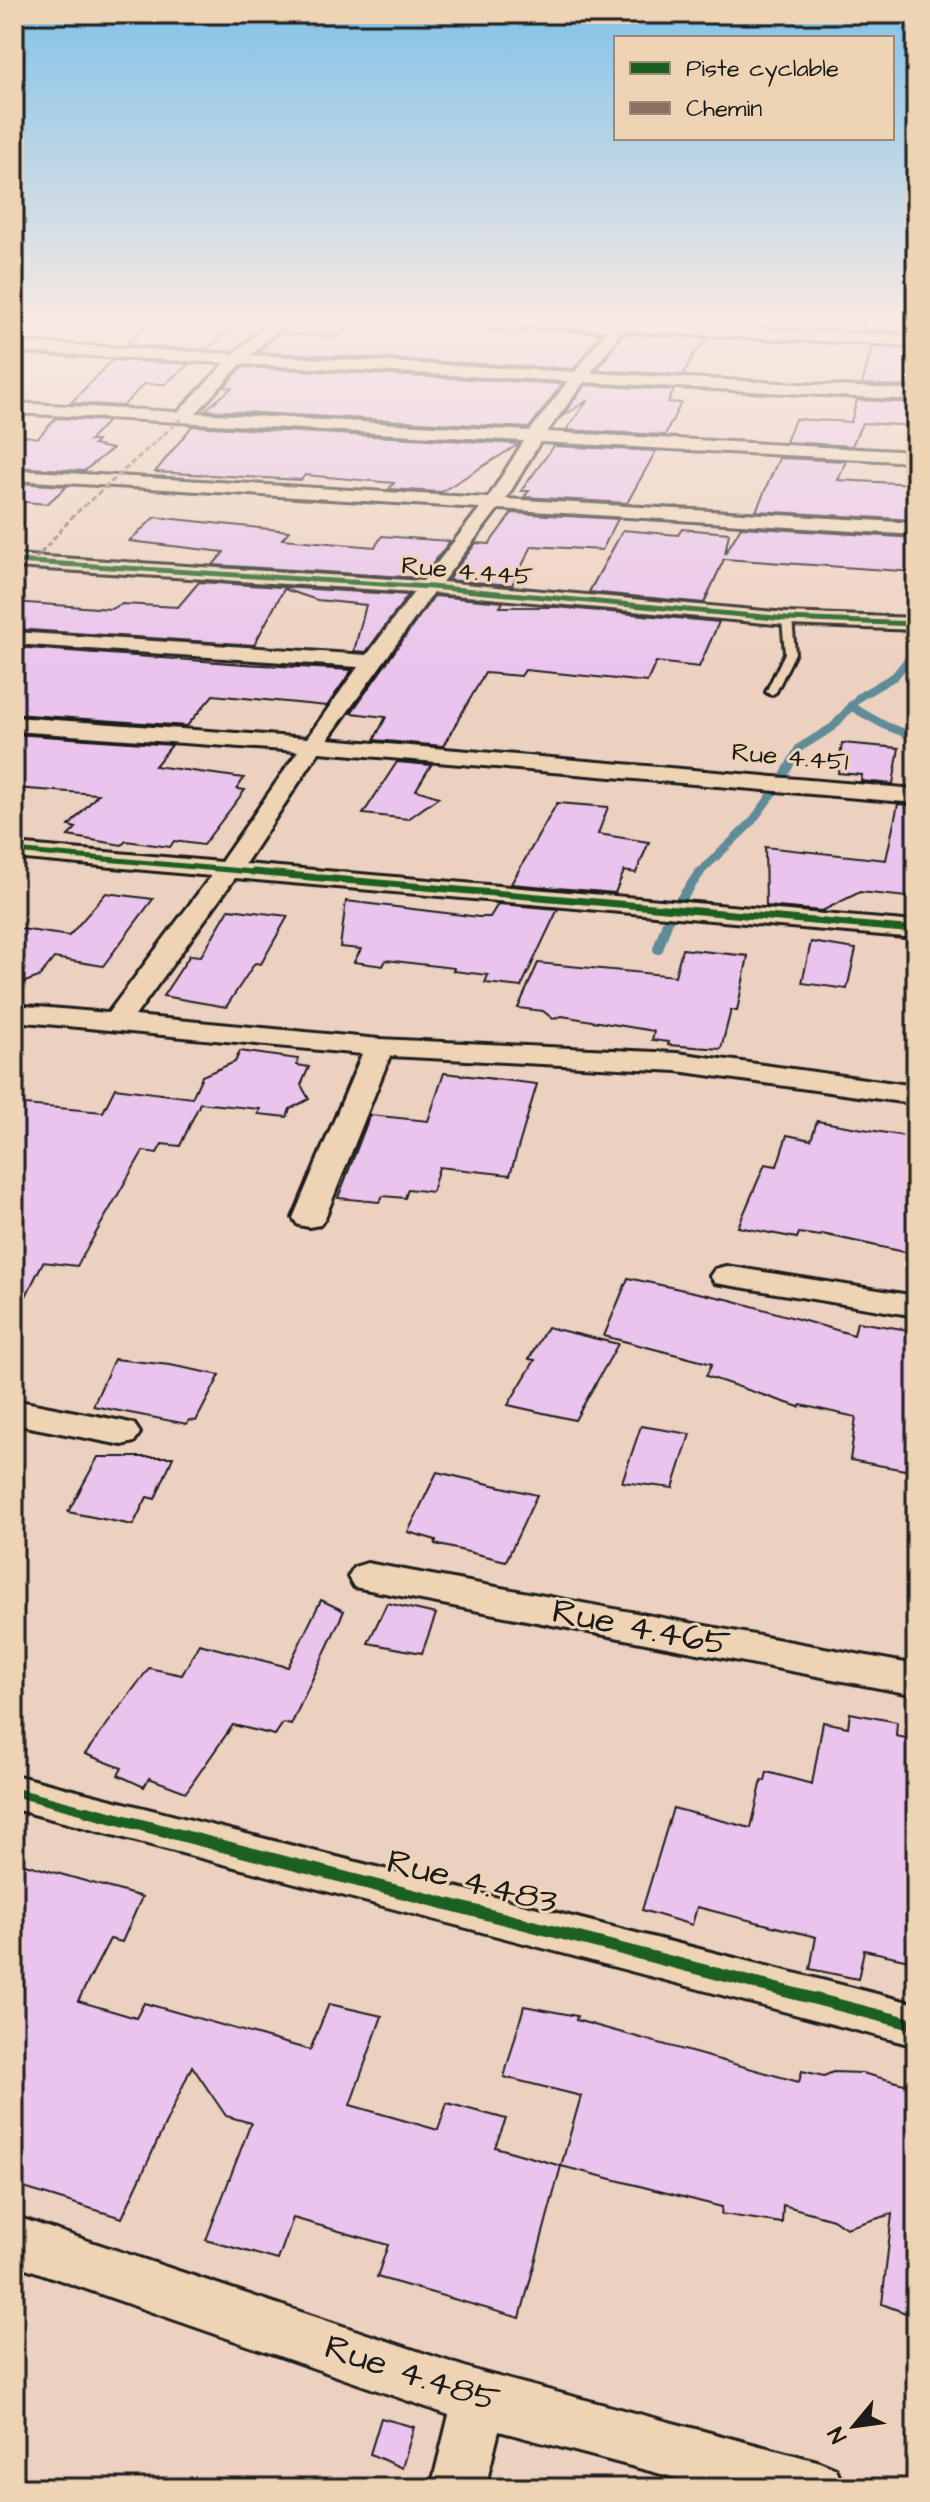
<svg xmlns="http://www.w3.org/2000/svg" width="930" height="2502" font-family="'Architects Daughter',sans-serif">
<rect width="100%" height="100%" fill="#edd1c0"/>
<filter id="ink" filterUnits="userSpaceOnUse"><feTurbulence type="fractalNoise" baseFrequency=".0125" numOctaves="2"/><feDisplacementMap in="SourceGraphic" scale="16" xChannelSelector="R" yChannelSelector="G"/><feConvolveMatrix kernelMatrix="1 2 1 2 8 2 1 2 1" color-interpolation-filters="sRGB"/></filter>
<g filter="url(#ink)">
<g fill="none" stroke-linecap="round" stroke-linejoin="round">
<!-- stream-far1 -->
<g stroke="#5e8c98" stroke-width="8">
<polyline points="850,706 886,726 916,737"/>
<polyline points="781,781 799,748 833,727 859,697 895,676 916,650"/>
<polyline points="698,874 751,823 773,793"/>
</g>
<!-- stream -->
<g stroke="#5e8c98" stroke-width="10">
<polyline points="677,905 700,872"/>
<polyline points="658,949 668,920"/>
</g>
</g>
<!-- building -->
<g fill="#eac4ed" stroke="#1c1c1c" stroke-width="2">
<polygon points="634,318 726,318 721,324"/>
<polygon points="866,318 916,318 916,333 861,330"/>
<polygon points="167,322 234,326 206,350 126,345 143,328 161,329"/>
<polygon points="351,324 527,332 528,329 601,333 574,369 258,352 279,333 337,337"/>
<polygon points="623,334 708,338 693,355 683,375 597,370"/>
<polygon points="872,347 916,349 916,387 862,384"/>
<polygon points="112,360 189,364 165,384 144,384 123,406 71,403"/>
<polygon points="242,367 562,384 529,428 205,410 232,388 224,387"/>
<polygon points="585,385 674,390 668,402 681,403 665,435 566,430 588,400 562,417"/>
<polygon points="857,400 916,403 916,426 862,423 852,446 786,442 795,419 851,422"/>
<polygon points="56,418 108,421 89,441 97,441 93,445 112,449 84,471 14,467 14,434 38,438"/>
<polygon points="192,426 519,444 441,492 389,489 394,483 305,475 301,480 155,472"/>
<polygon points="554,446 656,451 627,503 524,497 529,491 521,491"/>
<polygon points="779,458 846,461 838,480 916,484 916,520 756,511"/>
<polygon points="14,483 67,486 47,504 14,501"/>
<polygon points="512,513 618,519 602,550 532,546 512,585 448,580 476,543 489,544"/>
<polygon points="155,517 289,531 282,539 375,547 382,536 450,541 422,578 213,565 224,552 129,541"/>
<polygon points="741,527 916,538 916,572 724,559 704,603 589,592 623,530 678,535 682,529 729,533 725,554"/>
<polygon points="199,582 408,595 366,652 354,651 366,605 317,600 284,589 254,645 14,629 14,602 111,609 122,604 178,607"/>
<polygon points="434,596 503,602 500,607 556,607 719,622 699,667 656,662 647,682 525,670 521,676 485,673 443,746 374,740 386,717 351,713"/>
<polygon points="14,647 244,664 352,670 327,706 213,695 187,726 14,714"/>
<polygon points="14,734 172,745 155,766 244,778 237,789 245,790 203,845 174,841 170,847 126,841 122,845 68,836 76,828 69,826 98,794 14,788"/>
<polygon points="842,743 899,748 893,784 861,781 862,775 838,773"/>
<polygon points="397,762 431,765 416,790 439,797 408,819 363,814"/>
<polygon points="557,803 608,807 598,834 649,842 636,873 624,871 615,893 511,884"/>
<polygon points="898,804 916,806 916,898 860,892 822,911 766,906 765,847 886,860"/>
<polygon points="106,893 153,899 103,966 54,958 39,977 14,986 14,928 69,936"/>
<polygon points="346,901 479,917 490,917 498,904 558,909 521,987 485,983 488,975 453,971 454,968 386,960 383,966 354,962 361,949 340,947"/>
<polygon points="229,909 288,916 261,964 255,963 226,1007 163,996 190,955 201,956"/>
<polygon points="811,942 856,949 847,989 802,983"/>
<polygon points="682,949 748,956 737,1011 731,1010 721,1049 668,1045 669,1042 652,1040 654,1031 562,1016 553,1019 543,1011 518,1008 538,963 675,976"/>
<polygon points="240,1051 298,1059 297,1065 309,1067 301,1085 309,1099 290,1109 287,1117 258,1114 260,1109 200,1103 180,1146 162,1144 157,1153 143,1151 77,1266 43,1262 14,1320 14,1104 103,1112 115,1088 192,1098 202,1076 235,1062"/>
<polygon points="444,1073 537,1084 510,1175 439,1167 432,1192 408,1189 405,1198 383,1196 379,1202 338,1198 370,1115 428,1121"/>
<polygon points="817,1121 916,1138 916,1233 909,1253 822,1234 821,1236 799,1233 797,1238 738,1227 765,1164 777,1166 787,1135 811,1140"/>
<polygon points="628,1278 731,1300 854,1335 857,1322 916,1331 916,1472 850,1460 856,1417 801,1405 799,1407 706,1376 712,1364 604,1336"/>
<polygon points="547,1327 618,1344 575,1420 508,1405 535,1360 529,1359"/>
<polygon points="114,1359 170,1365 220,1375 196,1421 189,1420 187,1424 93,1406"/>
<polygon points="641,1426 690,1434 673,1488 622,1482"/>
<polygon points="98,1457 173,1457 155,1499 147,1497 133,1525 68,1512"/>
<polygon points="437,1472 537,1495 506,1561 435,1544 436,1540 408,1532"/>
<polygon points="321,1600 344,1611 291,1725 283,1723 275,1735 233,1725 186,1792 149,1778 144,1787 118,1775 122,1768 85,1754 149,1668 182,1675 199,1644 288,1667"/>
<polygon points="387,1603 436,1614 422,1653 368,1643"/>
<polygon points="850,1713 897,1722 896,1736 916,1740 916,1911 909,1960 864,1950 858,1979 810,1969 816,1937 697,1907 692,1925 642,1910 673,1808 751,1828 762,1780 765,1781 767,1772 812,1784 823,1722 848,1727"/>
<polygon points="14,1861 142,1897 122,1942 110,1939 78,2001 136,2018 144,2003 310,2050 329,2004 382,2016 350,2105 438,2130 447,2103 506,2119 495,2147 561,2166 520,2318 377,2277 388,2245 293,2218 278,2260 206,2240 251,2123 226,2116 192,2066 122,2218 14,2185"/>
<polygon points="524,2006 577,2016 576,2020 799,2082 802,2071 824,2076 833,2072 862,2073 916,2087 916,2317 882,2304 892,2214 846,2228 833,2219 783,2205 782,2223 721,2214 722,2207 561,2166 581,2096 504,2077"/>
<polygon points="381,2418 414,2427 402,2468 370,2454"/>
</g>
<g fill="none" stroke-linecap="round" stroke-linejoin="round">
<defs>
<polygon id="service" points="787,616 792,619 795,653 776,692 771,695 766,692 785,653 782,619"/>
<g id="minor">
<path d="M275 318H291L251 355 575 372 607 330 459 322 452 318 614 321 617 318H631L629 322 916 336V346L622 331 591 373 916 390V400L584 382 547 432 916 452V462L540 442 506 499 916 523V535L498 509 442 582 787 613 916 618V630L787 625 433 593 328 739 916 789V803L319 752 245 864 916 922V938L235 878 135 1016 379 1039 677 1053 916 1086V1104L677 1071 390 1056 325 1218 320 1225 309 1227 298 1225 293 1218 362 1054 14 1021V1005L108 1013 211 876 14 858V844L221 862 298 751 14 731V717L307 738 358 667 14 644V632L367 655 414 592 14 567V555L423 581 480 508 14 480V470L488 498 524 441 14 413V403L178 412 225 363 14 352V342L233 354ZM241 364 568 381 530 431 196 413Z"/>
<polygon points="726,1266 916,1296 916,1316 715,1283 710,1276 715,1269"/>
<polygon points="14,1400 122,1421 134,1424 140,1433 134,1442 122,1445 14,1424"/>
<polygon points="367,1563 916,1665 916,1695 354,1587 348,1577 354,1567"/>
<polygon points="14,1775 916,2004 916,2046 14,1809"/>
<polygon points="14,2216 480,2372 817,2461 836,2469 844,2488 714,2488 499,2431 485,2488 431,2488 449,2415 14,2264"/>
</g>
</defs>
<!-- service casing -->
<use href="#service" stroke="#1c1c1c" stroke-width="6"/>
<!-- minor casing -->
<use href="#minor" stroke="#1c1c1c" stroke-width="6"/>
<!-- service -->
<use href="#service" fill="#eed4b5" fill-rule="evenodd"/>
<!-- minor -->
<use href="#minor" fill="#eed4b5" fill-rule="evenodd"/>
<!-- quiet-far1 -->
<polyline stroke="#8d6e63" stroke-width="3" stroke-dasharray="6 3" stroke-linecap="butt" points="35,560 73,516 182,418"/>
<!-- quiet -->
<polyline stroke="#8d6e63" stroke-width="4" stroke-dasharray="8 4" stroke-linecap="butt" points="33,563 37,558"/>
<defs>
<g id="cycleway-far3">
<polyline points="14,561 431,587 787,619 916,624"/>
<polyline points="14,851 275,874"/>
</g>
<polyline id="cycleway-far2" points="253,872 916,930"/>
<polyline id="cycleway-far1" points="14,1792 94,1813"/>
<polyline id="cycleway" points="87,1811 916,2025"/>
</defs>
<!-- cycleway-far3 casing -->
<use href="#cycleway-far3" stroke="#eed4b5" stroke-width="8"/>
<!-- cycleway-far2 casing -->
<use href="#cycleway-far2" stroke="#eed4b5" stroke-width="11"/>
<!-- cycleway-far1 casing -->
<use href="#cycleway-far1" stroke="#eed4b5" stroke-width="14"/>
<!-- cycleway casing -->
<use href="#cycleway" stroke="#eed4b5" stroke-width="17"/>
<!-- cycleway-far3 -->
<use href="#cycleway-far3" stroke="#1b5e20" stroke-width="5"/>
<!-- cycleway-far2 -->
<use href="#cycleway-far2" stroke="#1b5e20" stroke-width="7"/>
<!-- cycleway-far1 -->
<use href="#cycleway-far1" stroke="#1b5e20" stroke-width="9"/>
<!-- cycleway -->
<use href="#cycleway" stroke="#1b5e20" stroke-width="12"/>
</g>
</g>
<!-- sky -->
<linearGradient id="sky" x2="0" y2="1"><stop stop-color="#82c2e9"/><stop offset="0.48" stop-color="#f7eae3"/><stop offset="1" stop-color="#f7eae3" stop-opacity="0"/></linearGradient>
<rect width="930" height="668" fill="url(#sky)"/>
<g text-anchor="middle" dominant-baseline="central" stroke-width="6" stroke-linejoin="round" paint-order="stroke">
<!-- far-street labels -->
<g font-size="26" fill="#1c1c1c" stroke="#eed4b5">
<text transform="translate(467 571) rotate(5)">Rue 4.445</text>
<text transform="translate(790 757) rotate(5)">Rue 4.451</text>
</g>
<!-- near-street labels -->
<g font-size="36" fill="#1c1c1c" stroke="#eed4b5">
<text transform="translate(641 1628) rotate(11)">Rue 4.465</text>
<text transform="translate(472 1882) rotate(14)">Rue 4.483</text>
<text transform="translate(412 2374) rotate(18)">Rue 4.485</text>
</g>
</g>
<!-- margin -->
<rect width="930" height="2502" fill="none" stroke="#eed4b5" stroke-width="48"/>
<rect x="24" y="24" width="882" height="2454" fill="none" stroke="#1c1c1c" stroke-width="3" filter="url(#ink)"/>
<!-- legend -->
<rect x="614" y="36" width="280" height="104" fill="#eed4b5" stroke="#9a8a78" stroke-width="2"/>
<rect x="630" y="62" width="40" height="12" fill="#1b5e20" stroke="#9a8a78" stroke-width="2"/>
<text x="686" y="76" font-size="24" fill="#1c1c1c">Piste cyclable</text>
<rect x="630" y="102" width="40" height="12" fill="#8d6e63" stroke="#9a8a78" stroke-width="2"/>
<text x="686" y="116" font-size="24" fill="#1c1c1c">Chemin</text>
<!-- north arrow -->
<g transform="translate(854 2426) rotate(241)" stroke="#eed4b5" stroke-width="6" paint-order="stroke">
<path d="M0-6L14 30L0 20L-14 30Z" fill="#1c1c1c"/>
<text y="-12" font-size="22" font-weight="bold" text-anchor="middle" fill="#1c1c1c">N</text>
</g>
</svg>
